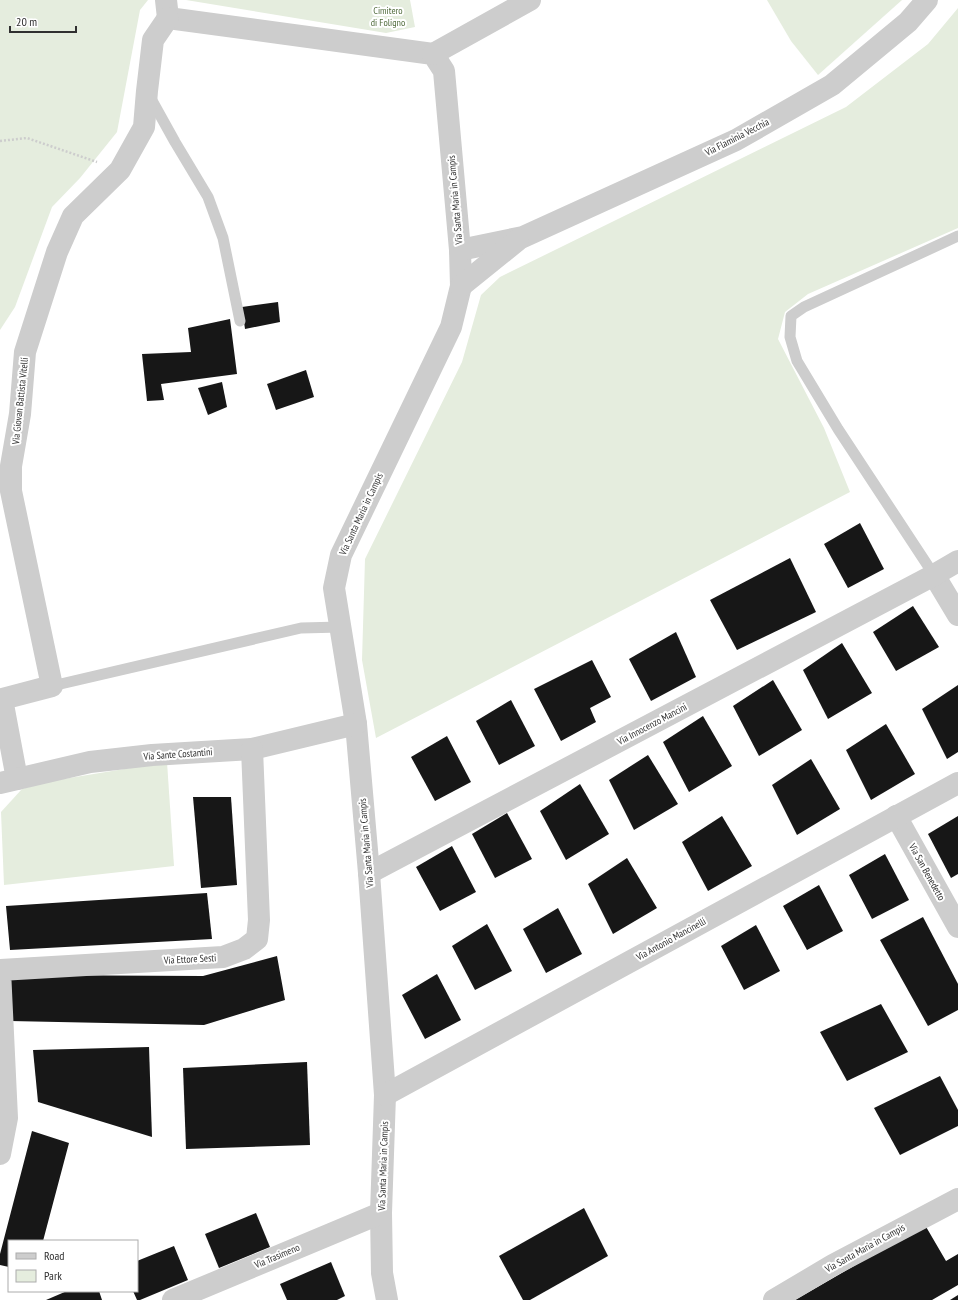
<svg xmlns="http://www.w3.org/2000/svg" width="958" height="1300" font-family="'PT Sans Narrow',sans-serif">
<rect width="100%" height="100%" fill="#fff"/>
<!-- green -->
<g fill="#e5edde">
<polygon points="0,0 148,0 140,10 117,132 80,178 52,207 15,307 0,330"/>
<polygon points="186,0 410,0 415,27 386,33"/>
<polygon points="767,0 902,0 818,75 791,41"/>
<polygon points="958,8 958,228 808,294 785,312 778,339 824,428 850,492 376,738 362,660 365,559 462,362 481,295 500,277 846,107 928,44"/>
<polygon points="167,762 174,866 4,885 1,812 22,789 51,781"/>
</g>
<!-- building -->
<g fill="#171717">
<polygon points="278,302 280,322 245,329 242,307"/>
<polygon points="230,319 237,374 161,384 164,400 147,401 142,354 191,352 188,328"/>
<polygon points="306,370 314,397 276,410 267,384"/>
<polygon points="222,382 227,407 208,415 198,388"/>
<polygon points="860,523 884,569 848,588 824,544"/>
<polygon points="790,558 816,612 737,650 710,600"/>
<polygon points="913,606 939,647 896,671 873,632"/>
<polygon points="676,632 696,677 651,701 629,659"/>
<polygon points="842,643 872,693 828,719 803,670"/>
<polygon points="592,660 611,697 590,708 596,722 561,741 534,689"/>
<polygon points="773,680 802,730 759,756 733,706"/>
<polygon points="958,685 958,752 947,759 922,709"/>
<polygon points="511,700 535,746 499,765 476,721"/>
<polygon points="703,716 732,766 689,792 663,742"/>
<polygon points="886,724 915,774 871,800 846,750"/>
<polygon points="447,736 471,782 435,801 411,757"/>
<polygon points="648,755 678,804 634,830 609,780"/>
<polygon points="811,759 840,809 797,835 772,785"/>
<polygon points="580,784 609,834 566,860 540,811"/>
<polygon points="193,797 231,797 237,885 201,888"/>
<polygon points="507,813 532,859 495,878 472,834"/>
<polygon points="722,816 752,866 708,891 682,842"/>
<polygon points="958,816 958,874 951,878 928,834"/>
<polygon points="452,846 476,892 440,911 416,867"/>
<polygon points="885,854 909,900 872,919 849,875"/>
<polygon points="627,858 657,908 613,934 588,884"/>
<polygon points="819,885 843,931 807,950 783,906"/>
<polygon points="207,893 212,939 10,950 6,906"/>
<polygon points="558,908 582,954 546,973 523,929"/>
<polygon points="923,917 958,984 958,1010 928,1026 880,940"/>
<polygon points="487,924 512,971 475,990 452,946"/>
<polygon points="756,925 780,971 744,990 721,946"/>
<polygon points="277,956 285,1000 204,1025 10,1021 7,975 203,976"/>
<polygon points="437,974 461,1020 425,1039 402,995"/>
<polygon points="881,1004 908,1052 847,1081 820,1032"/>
<polygon points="149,1047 152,1137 38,1102 33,1050"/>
<polygon points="307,1062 310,1145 186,1149 183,1068"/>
<polygon points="940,1076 958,1110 958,1126 900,1155 874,1108"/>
<polygon points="32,1131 69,1143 43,1241 9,1241 9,1267 0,1265 0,1254"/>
<polygon points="584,1208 608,1256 530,1300 523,1300 499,1256"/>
<polygon points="256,1213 270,1247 219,1268 205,1234"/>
<polygon points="925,1225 946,1261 958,1254 958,1285 932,1300 795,1300"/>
<polygon points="174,1246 188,1280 140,1300 137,1300 133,1291 137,1291 137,1261"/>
<polygon points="331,1262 345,1296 337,1300 287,1300 280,1284"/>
<polygon points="67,1291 99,1291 102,1300 46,1300"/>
<polygon points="958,1295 958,1300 950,1300"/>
</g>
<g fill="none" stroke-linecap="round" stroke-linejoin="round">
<!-- path -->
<polyline stroke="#cdcdcd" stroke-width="2.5" stroke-dasharray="2 2" stroke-linecap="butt" points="0,141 27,138 97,162"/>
<!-- lane -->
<g stroke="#cdcdcd" stroke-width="11">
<polyline points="150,97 175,142 208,197 223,238 240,321"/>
<polyline points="934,575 838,429 797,361 790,337 791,316 804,307 958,236"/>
<polyline points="52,686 301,628 341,627"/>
</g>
<!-- street -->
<g stroke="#cdcdcd" stroke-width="22">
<polyline points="166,0 168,18 433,54 444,71 460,250 461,286 451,327 341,555 334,588 356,724 369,873 385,1095 381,1213 382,1273 387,1300"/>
<polyline points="433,54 530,0"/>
<polyline points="460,250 523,237 736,140 832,85 908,22 927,0"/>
<polyline points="461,286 518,240"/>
<polyline points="934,575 958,615"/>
<polyline points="17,779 2,699 52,686 11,491 11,466 20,414 25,352 57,252 73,216 120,170 144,127 147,91 153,40 168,18"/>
<polyline points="0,783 90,762 152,755 252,749 356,724"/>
<polyline points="896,816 958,927"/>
<polyline points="369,873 934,575 958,561"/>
<polyline points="385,1095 958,783"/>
<polyline points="0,1154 7,1118 0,970 223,957 244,949 257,939 259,920 252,749"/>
<polyline points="173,1300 381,1213"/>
<polyline points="774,1300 833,1265 958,1199"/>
</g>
</g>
<g text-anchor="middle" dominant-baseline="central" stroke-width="4" stroke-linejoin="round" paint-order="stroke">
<!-- park labels -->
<g font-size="10" fill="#516c3d" stroke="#fff">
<text x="388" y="10">Cimitero<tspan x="388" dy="12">di Foligno</tspan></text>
</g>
<!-- street labels -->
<g font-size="10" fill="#303030" stroke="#fff">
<text transform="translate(737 137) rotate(-27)">Via Flaminia Vecchia</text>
<text transform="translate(455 200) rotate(-95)">Via Santa Maria in Campis</text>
<text transform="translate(20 401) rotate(-84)">Via Giovan Battista Vitelli</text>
<text transform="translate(361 514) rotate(-65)">Via Santa Maria in Campis</text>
<text transform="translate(652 724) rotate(-28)">Via Innocenzo Mancini</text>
<text transform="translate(178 754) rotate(-4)">Via Sante Costantini</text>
<text transform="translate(366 843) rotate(-95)">Via Santa Maria in Campis</text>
<text transform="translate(927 872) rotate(61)">Via San Benedetto</text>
<text transform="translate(671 939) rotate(-29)">Via Antonio Mancinelli</text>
<text transform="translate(190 959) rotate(-3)">Via Ettore Sesti</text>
<text transform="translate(383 1166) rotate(-88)">Via Santa Maria in Campis</text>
<text transform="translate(865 1248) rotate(-29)">Via Santa Maria in Campis</text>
<text transform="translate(277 1256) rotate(-23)">Via Trasimeno</text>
</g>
</g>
<!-- legend -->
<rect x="8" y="1240" width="130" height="52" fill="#ffffff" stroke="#acacac"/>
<rect x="16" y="1253" width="20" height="6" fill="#cdcdcd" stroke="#acacac"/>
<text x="44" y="1260" font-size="12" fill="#303030">Road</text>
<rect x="16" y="1270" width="20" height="12" fill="#e5edde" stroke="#acacac"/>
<text x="44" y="1280" font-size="12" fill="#303030">Park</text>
<!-- scale -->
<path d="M10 26v6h66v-6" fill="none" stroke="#303030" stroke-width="2"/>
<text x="16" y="26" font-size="12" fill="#303030" stroke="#ffffff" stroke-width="3" paint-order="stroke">20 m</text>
</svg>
